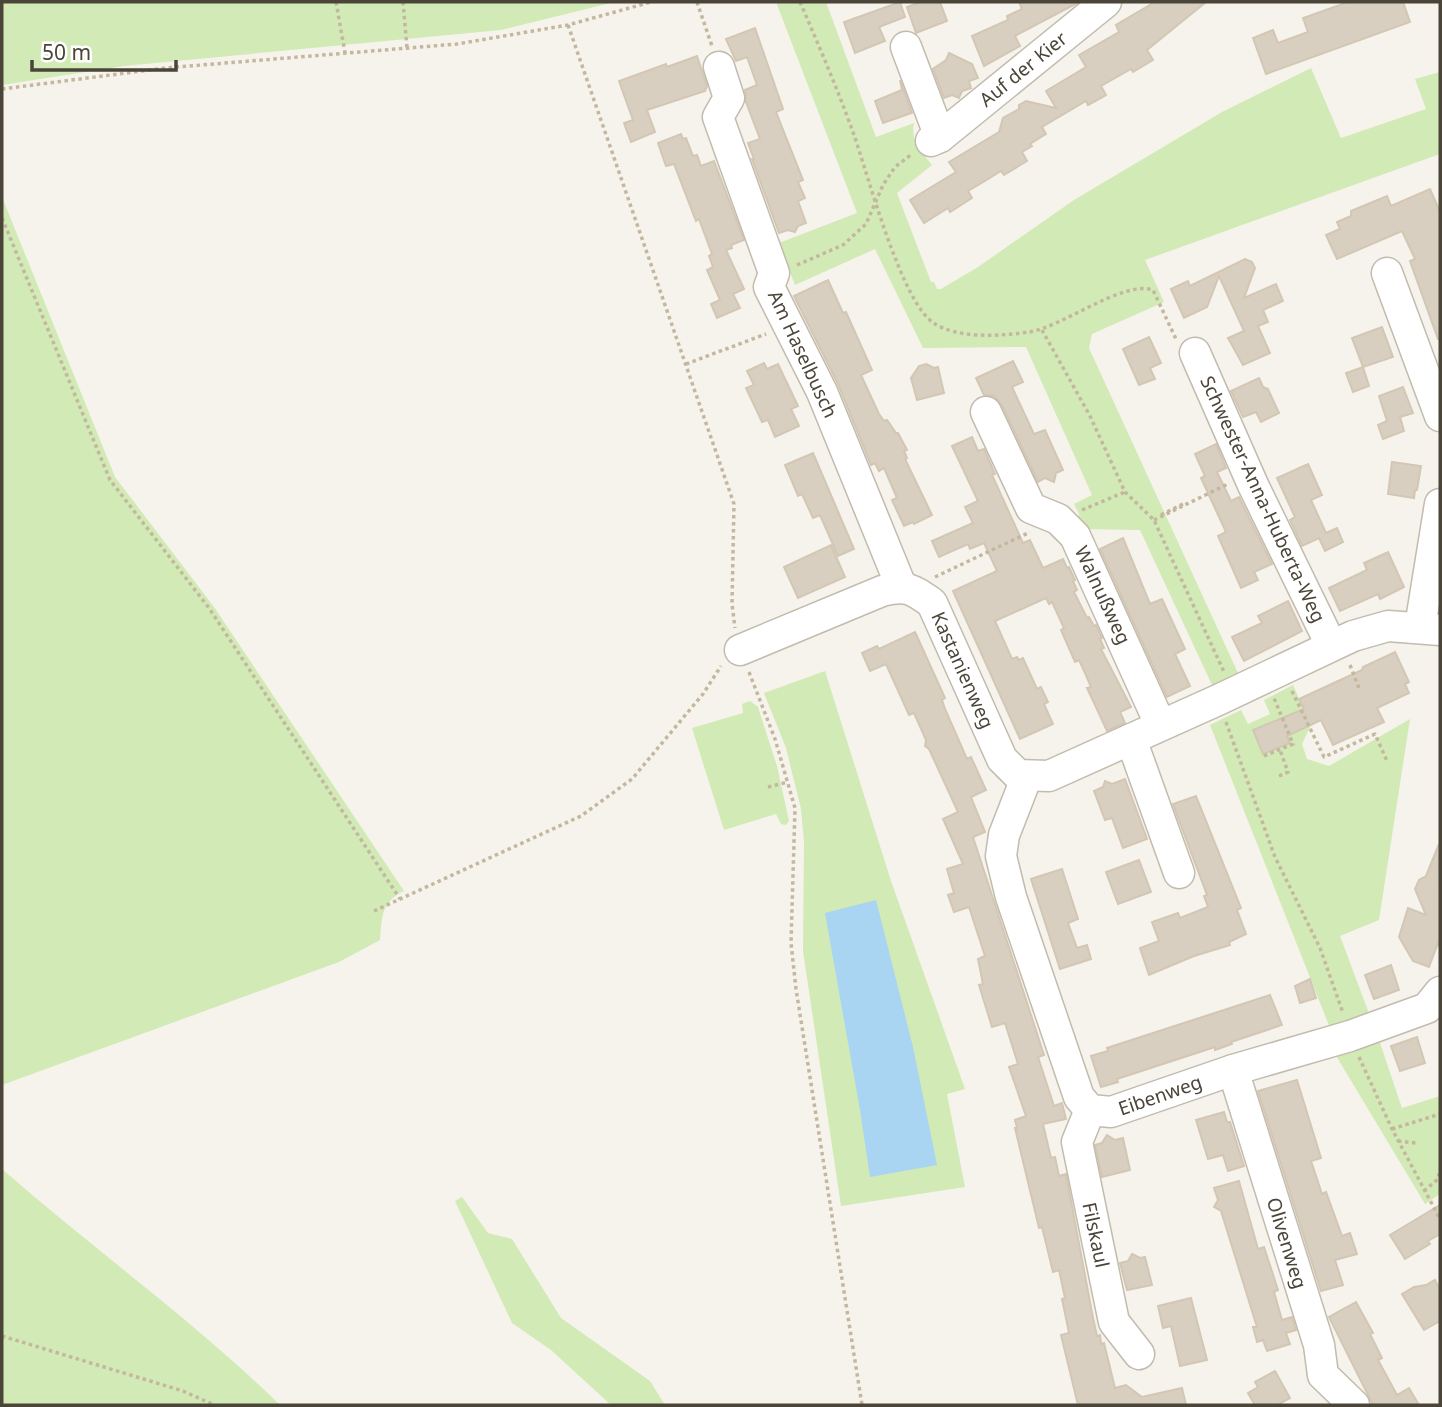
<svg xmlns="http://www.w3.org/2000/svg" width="1442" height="1407" font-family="'Noto Sans',sans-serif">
<rect width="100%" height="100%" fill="#f6f3ec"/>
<!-- green -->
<g fill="#d2eab5">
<polygon points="2,2 615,2 501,30 124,66 2,85"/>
<path d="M776 2H826L876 137 914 123C910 141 921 151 932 165L897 193 931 282H934L937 289H941L978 267 1074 200 1222 112 1311 68 1341 138 1426 109 1415 79 1440 72V154L1145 260 1164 302 1092 334 1089 348 1238 673 1212 685 1140 530 1077 529 1079 514 1074 504 1092 495 1026 347 923 348 875 249 795 285 779 243 857 213Z"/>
<path d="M2 197 115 477 214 607 404 891C381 902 382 917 380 940L339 962 2 1085Z"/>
<polygon points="825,671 891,881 965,1089 947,1094 965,1187 841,1206 803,951 804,842 801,809 786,748 764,693"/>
<polygon points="1293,685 1311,725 1302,744 1307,759 1329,766 1410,719 1379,920 1340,936 1370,1016 1330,1028 1210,725 1241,710 1248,724 1270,714 1264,700"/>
<polygon points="750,701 758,707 777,766 789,821 786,825 781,824 776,814 724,830 692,728 743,713 742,704"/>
<polygon points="1379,1040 1402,1108 1440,1096 1440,1194 1425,1204 1335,1054"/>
<path d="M2 1169C93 1249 193 1320 280 1405H2Z"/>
<polygon points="462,1197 488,1233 512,1239 561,1318 650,1381 665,1405 611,1405 551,1350 512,1323 455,1201"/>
</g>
<!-- water -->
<polygon fill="#a9d4f2" points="876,900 913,1047 937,1165 870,1177 860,1110 825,913"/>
<!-- building -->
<g fill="#d8cfc1" stroke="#d3c7b4" stroke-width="2">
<polygon points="900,2 905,17 879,27 885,41 855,53 844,22"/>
<polygon points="920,2 940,2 947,21 916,33 907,7"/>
<polygon points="1019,2 1079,2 1015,36 1020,46 984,66 972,36 1008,20 1007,16 1022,9"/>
<polygon points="1155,2 1206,2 1147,50 1153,60 1133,72 1131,69 1101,86 1106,95 1088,105 1086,101 1042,127 1046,134 1030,144 1032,146 1022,152 1027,161 1004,175 1001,171 985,181 968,191 972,198 950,212 948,208 924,223 910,200 956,172 949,162 999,132 1003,118 1019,109 1019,105 1026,101 1056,108 1046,91 1086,67 1079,55 1119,32 1116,25"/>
<polygon points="1348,2 1403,2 1410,22 1266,74 1253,38 1273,30 1278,43 1308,32 1303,18"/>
<polygon points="755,28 783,109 776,112 803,180 798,182 805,198 798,201 806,223 798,226 795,232 788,230 779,233 752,159 754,159 748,143 760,139 746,102 745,90 757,85 747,57 736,61 726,39"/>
<polygon points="949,53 972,64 978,78 969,81 971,88 962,91 959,98 952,95 944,98 933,69 946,60"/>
<polygon points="697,56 707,86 705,91 647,110 655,132 631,142 624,123 633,120 619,81 666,64 667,67"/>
<polygon points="900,80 912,113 883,123 875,101 902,90"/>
<polygon points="681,134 683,139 686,138 693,156 697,155 701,166 714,161 744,240 731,245 732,248 726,250 744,289 733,294 740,308 717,318 711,304 720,300 707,270 713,267 709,256 712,254 699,219 696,221 674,164 666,166 658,143"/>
<polygon points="1430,189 1440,212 1440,339 1438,339 1410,261 1415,259 1402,231 1337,259 1326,235 1340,229 1337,222 1351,216 1351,211 1387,196 1391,206"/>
<polygon points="1245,259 1252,262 1255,268 1244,298 1276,284 1283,301 1263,310 1268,322 1258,326 1270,353 1243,365 1228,338 1244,331 1219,276 1207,307 1184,318 1171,289 1188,281 1190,286"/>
<polygon points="828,280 843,313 846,312 872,370 861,375 879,414 884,421 887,420 896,433 898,433 907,450 904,451 907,458 905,459 932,515 914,524 913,522 904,526 892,500 897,498 884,468 879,471 875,463 871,465 838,384 794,296"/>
<polygon points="1382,327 1393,357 1363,367 1352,338"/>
<polygon points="1149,337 1161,363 1150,368 1155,379 1139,385 1123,349"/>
<polygon points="1013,361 1023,382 1012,387 1034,434 1045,430 1063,470 1056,473 1054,482 1045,478 1038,482 1002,405 994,396 984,395 976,378"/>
<polygon points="764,363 767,369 778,364 798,406 791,409 799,426 775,437 768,420 762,422 746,388 754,385 747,371"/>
<polygon points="926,364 934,368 938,367 944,393 917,400 911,378 919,366"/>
<polygon points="1363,367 1369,386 1353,392 1346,373"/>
<polygon points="1259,378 1263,387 1268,389 1279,413 1261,422 1256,412 1243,417 1231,391"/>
<polygon points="1403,387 1413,413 1400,417 1404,431 1383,439 1378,425 1387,421 1379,396"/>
<polygon points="972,437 978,451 984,449 995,474 992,475 1023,543 1030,540 1043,568 1063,559 1067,568 1069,567 1075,580 1073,581 1077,590 1074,592 1087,618 1089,617 1094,626 1096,625 1102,638 1100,639 1104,648 1101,649 1131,707 1120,712 1125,723 1107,731 1087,688 1091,687 1085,673 1079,660 1075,662 1061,630 1064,628 1052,602 1049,604 1046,598 995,621 1012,659 1017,657 1019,660 1023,658 1037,689 1041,687 1048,702 1044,704 1053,724 1020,739 953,591 997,571 984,543 970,549 968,544 939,557 932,541 973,523 965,507 978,501 952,446"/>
<polygon points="1216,444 1226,468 1217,472 1231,501 1239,497 1272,564 1254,572 1258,580 1241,588 1218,536 1226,532 1201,478 1205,476 1195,454"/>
<polygon points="813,453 854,549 838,556 820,515 813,518 802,494 798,496 785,465"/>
<polygon points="1392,462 1421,466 1417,490 1415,490 1414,498 1388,494"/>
<polygon points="1308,464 1322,495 1311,500 1326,533 1337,528 1343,542 1325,551 1319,538 1302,546 1290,520 1295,517 1277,478"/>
<polygon points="1123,538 1150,604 1162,599 1185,649 1175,654 1190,686 1167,697 1100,549"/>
<polygon points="831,545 845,577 798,598 784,567"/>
<polygon points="1388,552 1404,587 1380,599 1378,594 1340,611 1329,588 1367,570 1364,563"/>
<polygon points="1288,601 1302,631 1244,661 1232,637 1262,623 1258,616"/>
<polygon points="915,632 945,698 942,700 945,709 967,759 971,757 986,790 971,797 985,832 973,837 1044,1055 1038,1057 1054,1106 1062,1103 1066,1119 1043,1124 1051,1158 1055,1157 1059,1176 1066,1174 1093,1318 1097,1336 1100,1335 1101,1344 1104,1343 1115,1388 1126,1385 1142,1397 1182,1388 1186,1405 1078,1405 1061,1335 1069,1333 1062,1299 1065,1298 1059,1270 1053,1272 1042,1227 1039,1228 1015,1128 1017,1128 1015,1120 1026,1116 1009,1067 1018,1064 1005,1023 992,1027 979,985 983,984 978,959 985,956 969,907 954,912 948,895 954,893 947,869 963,864 943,819 958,812 929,749 925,746 926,740 914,713 909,715 886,664 870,671 862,653 877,646 879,649"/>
<polygon points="1395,652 1409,682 1405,684 1409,693 1377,708 1384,722 1333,745 1321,720 1287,736 1290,743 1263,754 1253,730 1304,709 1299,699 1362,670 1363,667"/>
<polygon points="1125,779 1147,839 1123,848 1112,818 1105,820 1094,791 1103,787 1105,781 1112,784"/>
<polygon points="1196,796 1241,908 1237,910 1246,934 1229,942 1230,945 1194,956 1149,975 1140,948 1159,941 1152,922 1178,913 1180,918 1208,907 1204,896 1207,895 1173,804"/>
<polygon points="1439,844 1440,948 1438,943 1429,967 1413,961 1399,937 1408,908 1426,915 1415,889 1419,880 1426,876"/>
<polygon points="1139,860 1151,892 1118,904 1106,872"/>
<polygon points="1062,869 1078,919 1068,923 1077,948 1087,945 1091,959 1060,969 1031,879"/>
<polygon points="1391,965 1399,990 1374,999 1365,975"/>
<polygon points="1310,979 1316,998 1300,1003 1295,986"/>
<polygon points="1270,995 1282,1025 1231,1042 1232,1044 1215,1050 1215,1047 1117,1079 1118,1082 1101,1087 1091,1056 1108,1051 1107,1048"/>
<polygon points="1417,1037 1425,1063 1400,1071 1391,1046"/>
<polygon points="1297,1080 1321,1158 1311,1161 1322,1194 1326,1192 1342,1236 1350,1233 1357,1254 1335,1260 1343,1285 1321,1291 1258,1091"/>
<polygon points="1224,1112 1227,1122 1230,1122 1244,1166 1228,1171 1223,1155 1208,1159 1196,1120"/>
<polygon points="1107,1135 1115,1140 1123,1138 1130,1170 1102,1177 1095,1145 1102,1143"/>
<polygon points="1239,1181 1258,1249 1264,1247 1278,1290 1274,1292 1282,1320 1292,1317 1296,1330 1286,1333 1290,1344 1267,1351 1263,1340 1257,1342 1253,1327 1257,1327 1221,1211 1214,1207 1218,1200 1214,1188"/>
<polygon points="1440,1205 1440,1234 1428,1241 1430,1244 1405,1259 1390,1235"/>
<polygon points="1132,1254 1140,1258 1145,1257 1152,1285 1127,1290 1120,1263 1128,1261"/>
<polygon points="1435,1280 1440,1290 1440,1321 1424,1330 1402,1294 1414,1287 1426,1285"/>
<polygon points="1191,1298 1207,1360 1180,1366 1171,1326 1163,1328 1158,1306"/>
<polygon points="1356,1302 1373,1333 1370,1334 1382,1358 1378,1360 1397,1395 1409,1388 1419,1405 1373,1405 1329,1317"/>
<polygon points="1275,1371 1290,1398 1277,1405 1255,1405 1248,1393 1258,1387 1255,1382"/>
</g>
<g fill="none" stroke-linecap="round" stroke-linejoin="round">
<defs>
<g id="minor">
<polyline points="906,47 940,137"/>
<polyline points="719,67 729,98 718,117 774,273 769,287 822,392 901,586"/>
<polyline points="931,141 940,137 1106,2"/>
<polyline points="1387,273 1440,416"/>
<polyline points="1195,353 1253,485 1331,645"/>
<polyline points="986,412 1031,508 1058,519 1075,536 1160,724"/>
<polyline points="1420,627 1440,504"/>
<path d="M740 650 882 591C907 585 912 589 932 603L1002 759 1018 775 1049 776 1218 700 1353 636 1388 626 1440 630"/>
<polyline points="1131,739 1179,873"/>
<polyline points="1027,776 1004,835 1001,856 1011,897 1079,1097 1090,1110 1111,1112 1233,1070 1350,1036 1427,1008 1440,992"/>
<polyline points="1233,1070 1319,1345 1323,1375 1354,1405"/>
<polyline points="1090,1110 1077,1142 1114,1322 1139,1354"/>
</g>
</defs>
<!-- minor casing -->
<use href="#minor" stroke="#c2bbae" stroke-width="33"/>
<!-- path -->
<g stroke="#c4b79f" stroke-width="3.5" stroke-dasharray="3.5 3.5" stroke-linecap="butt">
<polyline points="336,2 345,53"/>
<polyline points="403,2 407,48"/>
<polyline points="697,2 712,46"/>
<path d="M800 2C819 46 838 90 854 135 868 175 902 305 935 324 960 339 1002 336 1029 332 1063 327 1122 280 1153 290L1176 339"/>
<polyline points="568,25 734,504 732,604 735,628"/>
<polyline points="2,89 165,68 457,44 568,25 651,2"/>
<polyline points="2,218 110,480 209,608 400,899"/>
<polyline points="797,265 843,245 866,224 883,185 895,167 912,154"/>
<polyline points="1042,330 1090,416 1125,492 1154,520 1224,672"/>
<polyline points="686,364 766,334"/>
<polyline points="1082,510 1125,492"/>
<polyline points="1161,515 1185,503"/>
<polyline points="1154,520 1228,484"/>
<polyline points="935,577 1030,532"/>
<polyline points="1350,665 1359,688"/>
<polyline points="749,672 775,739 795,808 791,943 796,989 862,1405"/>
<polyline points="1292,691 1324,757 1375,734 1387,761"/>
<polyline points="1226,722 1275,857 1320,948 1343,1013"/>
<polyline points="1264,756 1293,744 1274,698"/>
<polyline points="1279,776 1288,772 1280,750"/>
<polyline points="768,787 788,782"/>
<polyline points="374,911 581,816 632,779 703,694 721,666"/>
<polyline points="1359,1057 1392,1129 1440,1219"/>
<polyline points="1392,1129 1440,1114"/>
<polyline points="1398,1141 1416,1143"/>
<polyline points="1424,1191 1438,1179 1440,1169"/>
<polyline points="2,1336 183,1391 214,1405"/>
</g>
<!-- minor -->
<use href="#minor" stroke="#fff" stroke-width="30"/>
</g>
<g text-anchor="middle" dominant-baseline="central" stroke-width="5" stroke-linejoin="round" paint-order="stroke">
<!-- street labels -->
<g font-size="19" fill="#4b4439" stroke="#fff">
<text transform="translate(1023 69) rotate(-39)">Auf der Kier</text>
<text transform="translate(803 354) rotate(65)">Am Haselbusch</text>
<text transform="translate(1263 499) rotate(65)">Schwester-Anna-Huberta-Weg</text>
<text transform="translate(1103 595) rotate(65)">Walnußweg</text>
<text transform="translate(963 670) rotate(66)">Kastanienweg</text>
<text transform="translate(1160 1095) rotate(-19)">Eibenweg</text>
<text transform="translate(1096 1235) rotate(78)">Filskaul</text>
<text transform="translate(1287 1243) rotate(73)">Olivenweg</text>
</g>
</g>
<!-- border -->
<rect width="1442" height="1407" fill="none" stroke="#4b4439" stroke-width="7"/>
<!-- scale -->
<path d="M32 60v10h144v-10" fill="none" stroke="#4b4439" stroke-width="3.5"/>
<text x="42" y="60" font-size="21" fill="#4b4439" stroke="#ffffff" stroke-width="5" paint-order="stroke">50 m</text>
</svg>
